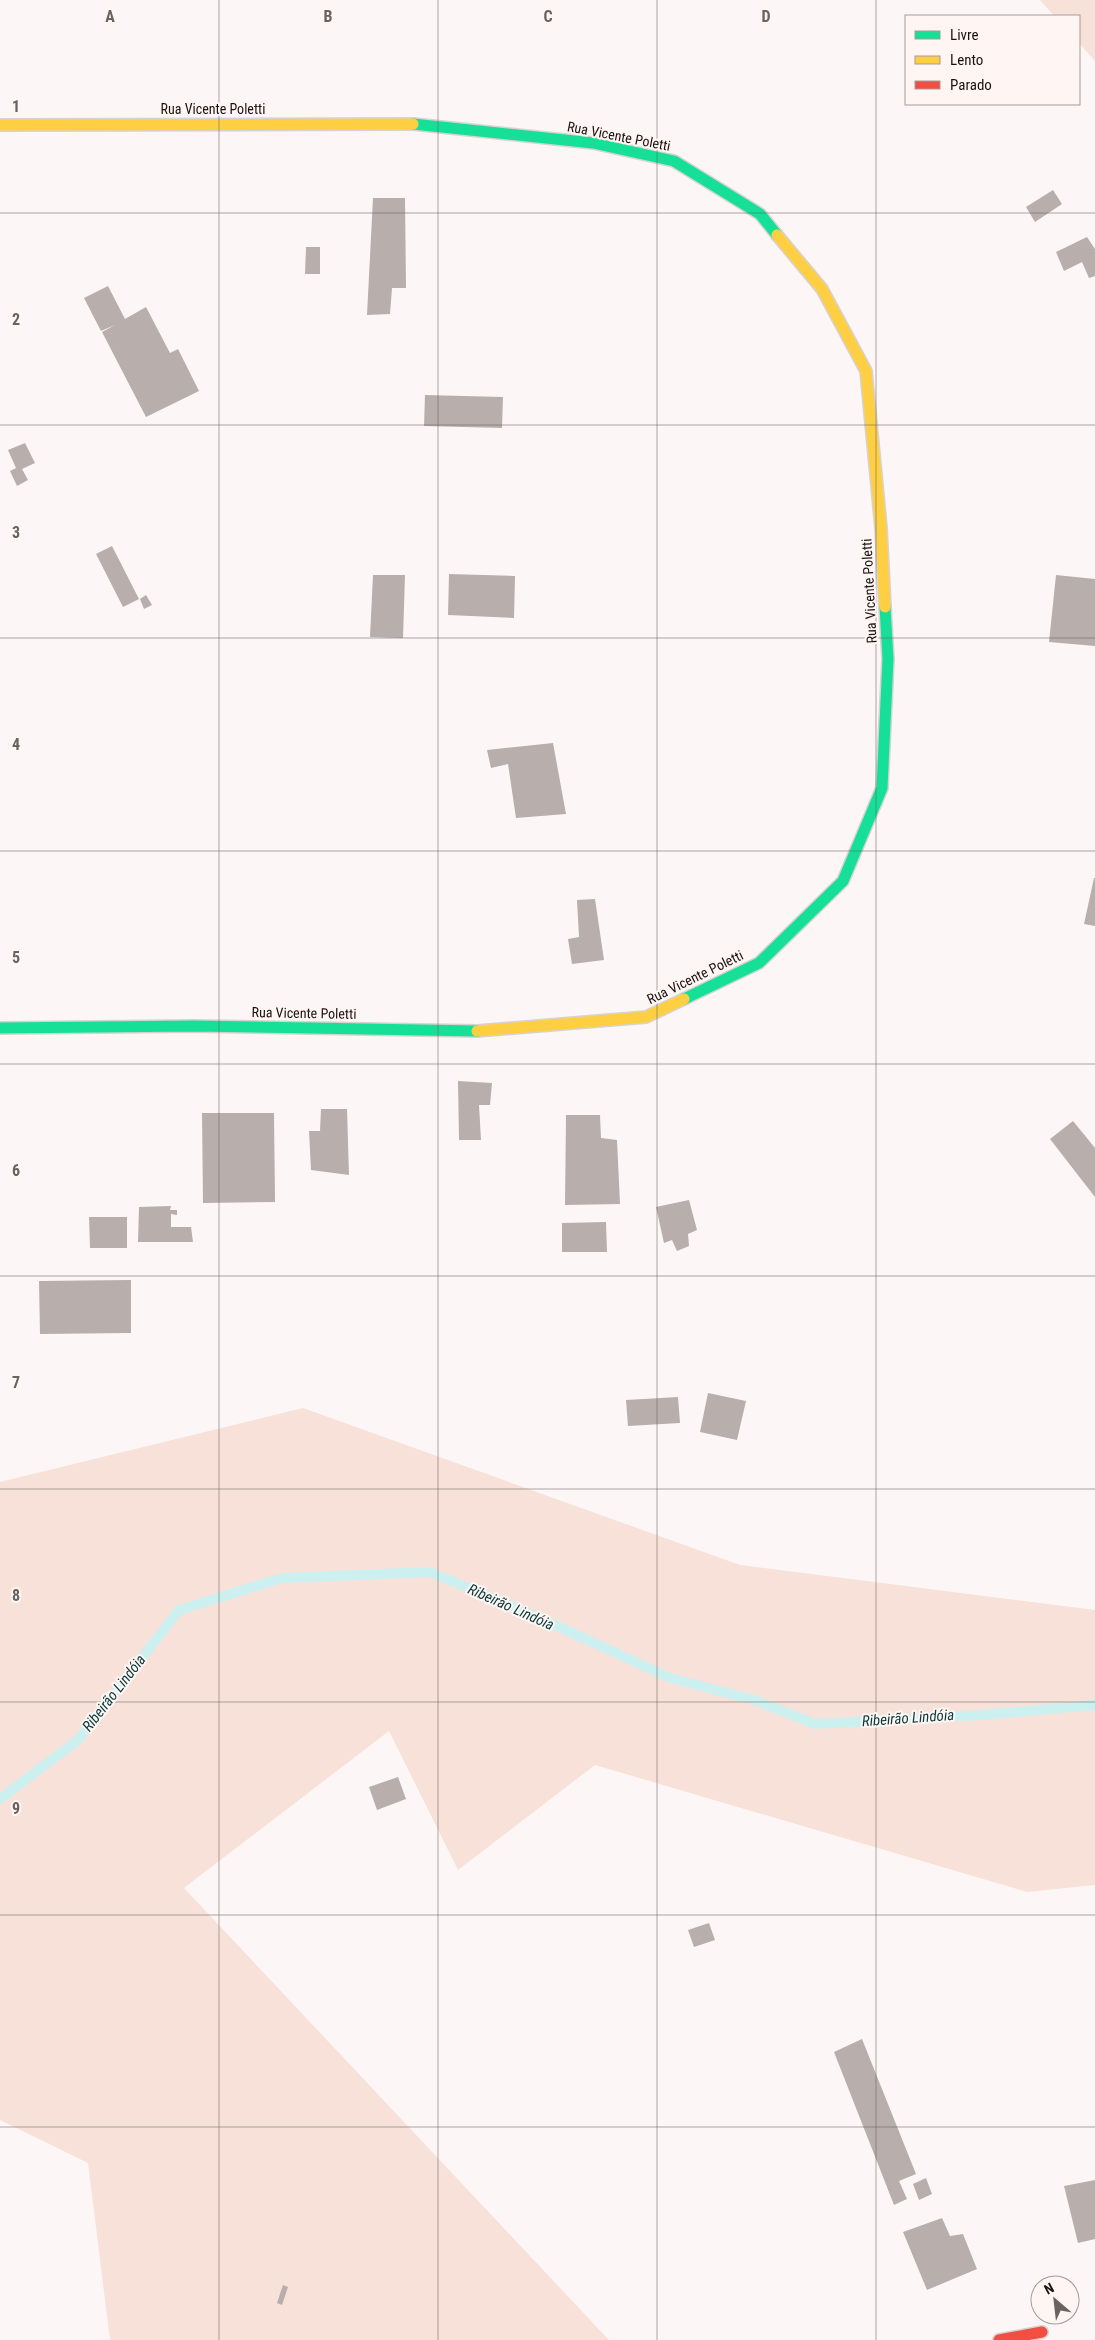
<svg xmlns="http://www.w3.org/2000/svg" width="1095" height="2340" font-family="'Roboto Condensed',sans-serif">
<rect width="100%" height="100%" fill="#fcf7f6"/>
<!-- green -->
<g fill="#f8e1d9">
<polygon points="1040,0 1095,0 1095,61 1079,43 1079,16 1054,16"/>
<polygon points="303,1408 740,1565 1095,1610 1095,1885 1027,1892 595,1765 458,1870 389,1731 184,1888 609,2340 110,2340 88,2163 0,2120 0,1482"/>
</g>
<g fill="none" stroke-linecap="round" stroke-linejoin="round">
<!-- stream -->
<polyline stroke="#ccf0ef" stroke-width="10" points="0,1799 78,1740 179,1610 282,1578 430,1572 540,1618 670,1678 754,1700 815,1724 981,1715 1095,1705"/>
</g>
<!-- building -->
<g fill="#b8aeab">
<polygon points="1053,190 1062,204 1035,222 1026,207"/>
<polygon points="373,198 405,198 406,288 392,288 390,314 367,315"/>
<polygon points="1087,237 1095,249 1095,276 1089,278 1082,262 1064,271 1056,252"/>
<polygon points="306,247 320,247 320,274 305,274"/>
<polygon points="108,286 125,319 146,307 170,353 178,349 199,391 146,417 102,332 115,325 101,331 84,298"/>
<polygon points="425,395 503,397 502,428 424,426"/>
<polygon points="25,443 35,463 22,469 28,480 17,486 10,471 16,468 8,450"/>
<polygon points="112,546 139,599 123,607 96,554"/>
<polygon points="449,574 515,576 514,618 448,615"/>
<polygon points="373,575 405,575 403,638 370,637"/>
<polygon points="1056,575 1095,579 1095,646 1049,642"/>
<polygon points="146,595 152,605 144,609 140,599"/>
<polygon points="553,743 566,814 516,818 508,764 491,768 487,750"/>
<polygon points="1094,878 1095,878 1095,926 1084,924"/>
<polygon points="595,899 604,960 572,964 568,939 579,937 577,900"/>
<polygon points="458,1081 492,1083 490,1105 479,1105 481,1140 459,1140"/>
<polygon points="321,1109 347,1109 349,1175 311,1170 309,1131 320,1131"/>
<polygon points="202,1113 274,1113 275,1202 203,1203"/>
<polygon points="566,1115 600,1115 601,1138 617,1140 620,1204 565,1205"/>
<polygon points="1073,1121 1095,1148 1095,1197 1050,1139"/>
<polygon points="689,1200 697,1230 688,1234 689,1246 677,1251 672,1240 664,1243 656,1207"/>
<polygon points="171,1206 170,1210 177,1210 177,1215 171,1214 171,1227 191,1227 193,1242 138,1242 139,1207"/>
<polygon points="89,1217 127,1217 127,1248 90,1248"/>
<polygon points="606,1222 607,1252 562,1252 562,1223"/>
<polygon points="131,1280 131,1333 40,1334 39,1281"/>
<polygon points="708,1393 746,1401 737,1440 700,1432"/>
<polygon points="678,1397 680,1423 628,1426 626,1400"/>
<polygon points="398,1777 406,1799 377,1810 369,1787"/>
<polygon points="709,1923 715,1940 694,1947 688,1930"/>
<polygon points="862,2039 916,2174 899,2181 907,2199 894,2205 834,2052"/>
<polygon points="926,2178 932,2194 919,2200 913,2184"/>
<polygon points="1095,2180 1095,2239 1078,2243 1064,2186"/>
<polygon points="942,2218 950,2236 963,2234 977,2269 927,2290 903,2232"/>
<polygon points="283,2285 288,2287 282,2305 277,2303"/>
</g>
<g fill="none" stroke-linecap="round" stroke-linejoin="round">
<defs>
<g id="fast">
<polyline points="413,124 593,143 674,161 760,214 777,235"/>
<polyline points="684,999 759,963 843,881 882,788 888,659 885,607"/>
<polyline points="0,1028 193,1026 477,1031"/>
</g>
<g id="slow">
<polyline points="0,125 413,124"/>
<polyline points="777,235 822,289 866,371 881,528 885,607"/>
<polyline points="477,1031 646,1017 684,999"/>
</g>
<polyline id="jam" points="999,2340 1042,2332"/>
</defs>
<!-- fast casing -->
<use href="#fast" stroke="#d7d3d2" stroke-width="14"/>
<!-- slow casing -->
<use href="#slow" stroke="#d7d3d2" stroke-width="14"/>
<!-- jam casing -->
<use href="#jam" stroke="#d7d3d2" stroke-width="14"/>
<!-- fast -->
<use href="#fast" stroke="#16e098" stroke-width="11"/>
<!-- slow -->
<use href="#slow" stroke="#ffcf43" stroke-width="11"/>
<!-- jam -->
<use href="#jam" stroke="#f24e42" stroke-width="11"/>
</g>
<!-- grid -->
<path fill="none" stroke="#686361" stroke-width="1" stroke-opacity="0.55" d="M219 0V2340M438 0V2340M657 0V2340M876 0V2340M0 213H1095M0 425H1095M0 638H1095M0 851H1095M0 1064H1095M0 1276H1095M0 1489H1095M0 1702H1095M0 1915H1095M0 2127H1095"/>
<g text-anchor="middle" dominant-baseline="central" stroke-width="4" stroke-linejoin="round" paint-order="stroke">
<!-- street labels -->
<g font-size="14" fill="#181311" stroke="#fff6f3">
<text x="213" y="109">Rua Vicente Poletti</text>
<text transform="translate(619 136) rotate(11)">Rua Vicente Poletti</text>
<text transform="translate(869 591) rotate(-93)">Rua Vicente Poletti</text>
<text transform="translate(695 977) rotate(-26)">Rua Vicente Poletti</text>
<text transform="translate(304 1013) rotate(1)">Rua Vicente Poletti</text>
</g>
<!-- water labels -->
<g font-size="15" font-style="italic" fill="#063a3b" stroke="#fff6f3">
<text transform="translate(511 1607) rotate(24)">Ribeirão Lindóia</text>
<text transform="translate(114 1693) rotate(-52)">Ribeirão Lindóia</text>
<text transform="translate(908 1718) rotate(-4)">Ribeirão Lindóia</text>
</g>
</g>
<g font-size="16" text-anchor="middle" font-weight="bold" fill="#686361" stroke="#fff6f3" stroke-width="4" stroke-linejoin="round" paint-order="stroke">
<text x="110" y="22">A</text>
<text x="328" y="22">B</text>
<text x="548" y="22">C</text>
<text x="766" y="22">D</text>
<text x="16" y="112">1</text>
<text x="16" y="325">2</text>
<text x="16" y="538">3</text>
<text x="16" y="750">4</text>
<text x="16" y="963">5</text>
<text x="16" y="1176">6</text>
<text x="16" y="1388">7</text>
<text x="16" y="1601">8</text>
<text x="16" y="1814">9</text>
</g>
<!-- legend -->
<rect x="905" y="15" width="175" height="90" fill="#fff6f3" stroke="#a39b99"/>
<rect x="915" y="31" width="25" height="8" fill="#16e098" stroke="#a39b99"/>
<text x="950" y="40" font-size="15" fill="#181311">Livre</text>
<rect x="915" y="56" width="25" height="8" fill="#ffcf43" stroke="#a39b99"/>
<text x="950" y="65" font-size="15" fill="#181311">Lento</text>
<rect x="915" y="81" width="25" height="8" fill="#f24e42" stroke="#a39b99"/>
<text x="950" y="90" font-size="15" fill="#181311">Parado</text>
<!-- north arrow -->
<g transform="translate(1055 2300) rotate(332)"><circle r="24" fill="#fff6f3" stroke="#a39b99"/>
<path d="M0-4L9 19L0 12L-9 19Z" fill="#686361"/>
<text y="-8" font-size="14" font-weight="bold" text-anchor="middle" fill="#181311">N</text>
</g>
</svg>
